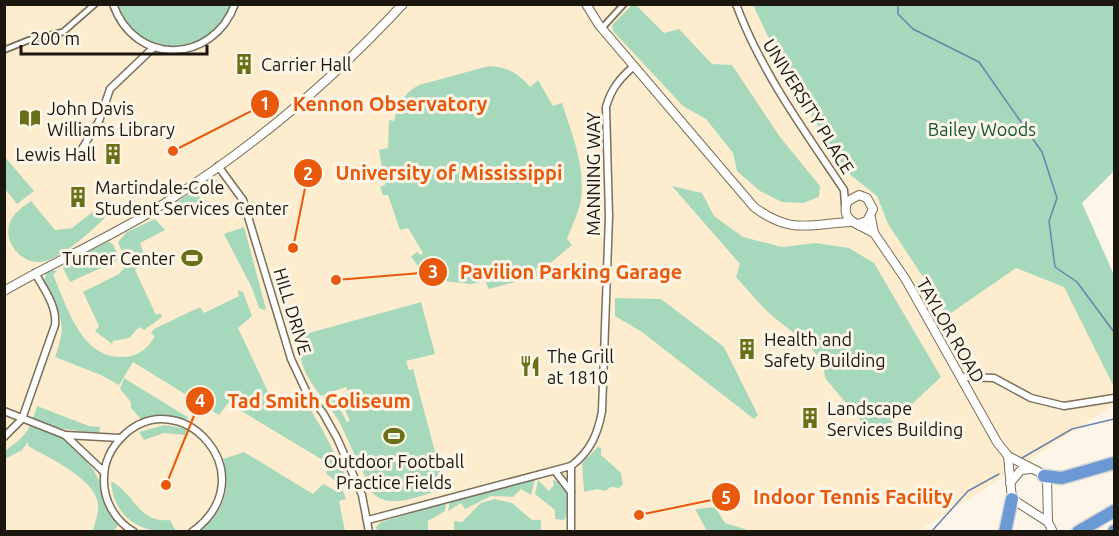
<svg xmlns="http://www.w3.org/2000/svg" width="1119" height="536" font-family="Ubuntu,sans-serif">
<rect width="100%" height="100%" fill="#fdf6e8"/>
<!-- built -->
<polygon fill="#fdedce" points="4,5 753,5 786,75 848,173 877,196 888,224 948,314 1016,268 1065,287 1114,387 1114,405 919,531 5,531"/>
<!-- green -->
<g fill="#a6d8bb">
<path d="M113 5H235C222 41 170 64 136 39 127 32 119 14 113 5Z"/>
<polygon points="632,5 636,5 664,33 679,29 712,64 732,65 780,137 820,186 819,197 803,203 782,202 760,191 737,171 733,153 706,119 683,106 613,31 612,25"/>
<polygon points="753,5 1114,5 1114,171 1082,203 1114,275 1114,387 1064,287 1016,268 948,315 888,224 877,196 848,173 786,75"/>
<path d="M489 66C508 67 518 73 530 87L538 80 553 106 562 103C572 134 587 170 580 204 577 216 571 228 567 239L572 245 548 265 536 268 537 276 489 289 485 281 471 284 435 280 425 274 411 257 417 252 421 255 423 253 408 228 400 230 388 195H383L380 187 385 185 379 150 388 148 389 120 394 121C398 104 404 93 419 85Z"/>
<polygon points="5,157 34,191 17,204 5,189"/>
<polygon points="213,178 219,182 199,195 202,202 168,218 165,210"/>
<path d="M672 186 702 193 714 216 743 237 782 247 815 243 849 248 874 263 941 377 879 435 867 428 825 378C825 348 784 329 765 309 755 299 746 288 736 277L740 264Z"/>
<path d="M31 201 55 230 72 228 95 210 108 214C95 229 60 260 41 262 20 264 1 240 11 220 15 212 24 206 31 201Z"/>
<polygon points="155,219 165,230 140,243 147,263 134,252 124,255 118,242 127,232"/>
<polygon points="244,227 266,309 264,310 259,308 252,288 224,234"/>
<polygon points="108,242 113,244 119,258 116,261 70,282 63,268 65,263"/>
<polygon points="131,259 139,267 135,270 156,315 160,313 162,317 144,330 139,327 129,338 113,341 112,344 95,331 99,326 83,292 119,274"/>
<path d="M54 270 57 271 53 275C67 305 80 357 121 357 137 357 147 350 155 336L151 333 154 329 200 307 204 313 239 296 238 290 243 292 252 316 238 328 277 411 305 404 301 394 322 429 348 480 336 482 326 473 331 465 228 403 219 415 133 362 119 385 101 375 55 357C70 316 57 316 44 280L47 272Z"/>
<polygon points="615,298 661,299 724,347 758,415 754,419 642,332 615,316"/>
<path d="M421 302 435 354 406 361 409 370 413 369 443 482 438 491C417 496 388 511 372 492L339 421 326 402 335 400 347 422 350 421 341 401 343 395 349 393 346 387 321 396C308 379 297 363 301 340L309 333Z"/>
<polygon points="124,378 189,418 184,420 166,416 142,420 131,408 131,402 120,389"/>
<polygon points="37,406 89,426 100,427 99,434 58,428 33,418"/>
<path d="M31 422 65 435 93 469 99 481 104 502 118 525 114 531H93C95 523 99 512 98 504 96 479 47 457 28 446V442L22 450 5 459V451C14 444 28 435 31 422Z"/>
<polygon points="165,425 187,429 185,435 164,433 144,440 139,432"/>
<polygon points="598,447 601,448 601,455 621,473 623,484 619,488 611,487 605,491 597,489 584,492 582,463"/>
<path d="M244 452 313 494 323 484 334 490 343 491 346 499 339 501 345 531H200C225 508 231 492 223 459Z"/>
<polygon points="535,479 531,495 521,489 513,497 491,496 465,509 461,503 448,511 450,501"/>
<path d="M538 480 549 491 554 485 553 480C569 483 571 509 564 520L555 519V510L535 494Z"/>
<path d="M111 481C133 492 139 524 170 520L176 531C141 535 113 517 111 481Z"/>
<polygon points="495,499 512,503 532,520 541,520 541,531 454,531 454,521 462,522 481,503"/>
<polygon points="446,502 445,511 428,521 428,531 377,531 376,527 381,522"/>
<polygon points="715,507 725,523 751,531 707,531 695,509"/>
</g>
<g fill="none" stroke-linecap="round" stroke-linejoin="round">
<!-- stream -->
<g stroke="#6982ae" stroke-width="1.5">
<polyline points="898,4 898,14 913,29 979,62 1042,152 1057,198 1049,221 1055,267 1077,282 1114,332"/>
<polyline points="1022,458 1072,429 1114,419"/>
<polyline points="931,532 968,491 999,474"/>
</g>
<defs>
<g id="pedestrian">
<polyline points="602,28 624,4"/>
<polyline points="4,50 29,40 63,32 95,4"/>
</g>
<g id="minor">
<path d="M113 4C135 67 213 64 235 4"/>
<path d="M736 4C761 72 804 130 844 190L845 205"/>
<polyline points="80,152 99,121 110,89 153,48"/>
<polyline points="218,166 243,200 291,359 306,391 323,413 337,438 362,495 369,532"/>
<polyline points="961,377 994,378 1031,398 1064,406 1114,398"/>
<polyline points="4,411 65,435"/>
<path d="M4 437 22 419 55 325C57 306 44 289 35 273"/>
<polyline points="555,471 571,492"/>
<polyline points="104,472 65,435 120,438"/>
<path d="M368 520 571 466C590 452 598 434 602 411L609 216 606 107C611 89 620 78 634 66"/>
<path d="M134 532C115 521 103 500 104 478 104 463 111 448 122 437 180 379 269 476 192 532"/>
<polyline points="571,532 571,466"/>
</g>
<g id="tertiary">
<path d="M586 4 599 25 754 207C791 235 810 224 851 222"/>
<polyline points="871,218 874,233 906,280 997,442 1008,456 1039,472 1047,480 1048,522"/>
<path d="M858 224 867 221 873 209 867 198 859 195 848 201C838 221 861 225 874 233"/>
<path d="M4 291C57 260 114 236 165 203 253 147 332 81 403 4"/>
<polyline points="1008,456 1012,499 1048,522 1053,532"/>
<polyline points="1010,483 1021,470 1031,469"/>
</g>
<g id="motorway">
<polyline points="1044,476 1062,478 1114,463"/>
<polyline points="1005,532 1012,499"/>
<polyline points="1078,532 1114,511"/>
<polyline points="1114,532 1114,531"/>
</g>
</defs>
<!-- pedestrian casing -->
<use href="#pedestrian" stroke="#7a6f5a" stroke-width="8"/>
<!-- minor casing -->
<use href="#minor" stroke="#7a6f5a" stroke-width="9"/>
<!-- tertiary casing -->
<use href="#tertiary" stroke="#7a6f5a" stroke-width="10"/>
<!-- motorway casing -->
<use href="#motorway" stroke="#d6d5d4" stroke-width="15"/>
<!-- pedestrian -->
<use href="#pedestrian" stroke="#fff" stroke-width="4.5"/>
<!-- minor -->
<use href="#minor" stroke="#fff" stroke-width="6"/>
<!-- tertiary -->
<use href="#tertiary" stroke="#fff" stroke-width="8"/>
<!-- motorway -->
<use href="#motorway" stroke="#6b99d4" stroke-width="12"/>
</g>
<!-- icons -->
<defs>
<symbol id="building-bare" viewBox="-9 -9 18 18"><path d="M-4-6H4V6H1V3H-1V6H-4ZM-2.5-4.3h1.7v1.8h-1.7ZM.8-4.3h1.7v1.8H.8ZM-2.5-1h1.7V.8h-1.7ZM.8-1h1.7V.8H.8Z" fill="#697018" stroke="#fdf6e8" stroke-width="2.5" paint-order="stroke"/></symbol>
<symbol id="library-bare" viewBox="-9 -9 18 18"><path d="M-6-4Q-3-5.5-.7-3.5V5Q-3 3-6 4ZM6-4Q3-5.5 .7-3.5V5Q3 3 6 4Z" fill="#697018" stroke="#fdf6e8" stroke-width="2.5" paint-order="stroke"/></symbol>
<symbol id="stadium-bare" viewBox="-9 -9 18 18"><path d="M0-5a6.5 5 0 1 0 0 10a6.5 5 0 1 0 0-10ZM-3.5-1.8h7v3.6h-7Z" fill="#697018" stroke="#fdf6e8" stroke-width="2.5" paint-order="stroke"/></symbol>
<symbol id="restaurant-bare" viewBox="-9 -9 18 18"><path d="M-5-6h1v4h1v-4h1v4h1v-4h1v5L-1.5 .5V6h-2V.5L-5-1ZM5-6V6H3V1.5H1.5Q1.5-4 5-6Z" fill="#697018" stroke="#fdf6e8" stroke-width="2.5" paint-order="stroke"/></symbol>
</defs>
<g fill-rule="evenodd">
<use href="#building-bare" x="229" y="49" width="30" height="30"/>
<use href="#library-bare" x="15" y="103" width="30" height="30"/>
<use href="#building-bare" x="98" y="139" width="30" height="30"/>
<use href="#building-bare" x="63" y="182" width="30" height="30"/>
<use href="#stadium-bare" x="177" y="243" width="30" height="30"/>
<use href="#building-bare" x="732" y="334" width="30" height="30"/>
<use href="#restaurant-bare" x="515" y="351" width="30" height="30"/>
<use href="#building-bare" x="795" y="403" width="30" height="30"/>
<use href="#stadium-bare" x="379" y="421" width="30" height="30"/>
</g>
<g text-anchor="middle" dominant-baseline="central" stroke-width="6" stroke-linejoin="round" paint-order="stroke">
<!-- poi labels -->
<g font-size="18" fill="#1b170e" stroke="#fdf6e8" text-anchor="start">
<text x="261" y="64">Carrier Hall</text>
<text x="47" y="108">John Davis<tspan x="47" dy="21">Williams Library</tspan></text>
<text x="96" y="154" text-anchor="end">Lewis Hall</text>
<text x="95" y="187">Martindale-Cole<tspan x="95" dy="21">Student Services Center</tspan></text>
<text x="175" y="258" text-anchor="end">Turner Center</text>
<text x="764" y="339">Health and<tspan x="764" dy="21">Safety Building</tspan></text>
<text x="547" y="356">The Grill<tspan x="547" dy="21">at 1810</tspan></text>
<text x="827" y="408">Landscape<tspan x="827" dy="21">Services Building</tspan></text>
<text x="394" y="461" text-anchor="middle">Outdoor Football<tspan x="394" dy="21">Practice Fields</tspan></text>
</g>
<!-- street labels -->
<g font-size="18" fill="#1b170e" stroke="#fdf6e8">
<text transform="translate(809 106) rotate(58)">UNIVERSITY PLACE</text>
<text transform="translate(593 174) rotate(-90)">MANNING WAY</text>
<text transform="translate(293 311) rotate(73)">HILL DRIVE</text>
<text transform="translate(951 330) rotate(60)">TAYLOR ROAD</text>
</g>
<!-- park labels -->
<g font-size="18" fill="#145537" stroke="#fdf6e8">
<text x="982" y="129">Bailey Woods</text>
</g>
</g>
<!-- callouts -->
<path fill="none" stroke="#e8590c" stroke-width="2" d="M173 151L265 104M293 248L308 173M336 280L433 272M166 485L200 401M639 515L726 497"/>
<g fill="#e8590c" stroke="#fdf6e8" stroke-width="2">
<circle cx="173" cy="151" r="6"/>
<circle cx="293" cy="248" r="6"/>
<circle cx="336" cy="280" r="6"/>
<circle cx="166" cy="485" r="6"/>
<circle cx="639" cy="515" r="6"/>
<circle cx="265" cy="104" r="15"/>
<circle cx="308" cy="173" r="15"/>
<circle cx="433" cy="272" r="15"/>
<circle cx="200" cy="401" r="15"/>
<circle cx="726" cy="497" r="15"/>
</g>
<g font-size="18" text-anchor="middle" font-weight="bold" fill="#fff">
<text x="265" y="110">1</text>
<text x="308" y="180">2</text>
<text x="433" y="278">3</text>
<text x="200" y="407">4</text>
<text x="726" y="504">5</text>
</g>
<g font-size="20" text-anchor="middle" font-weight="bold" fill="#e8590c" stroke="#fdf6e8" stroke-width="6" stroke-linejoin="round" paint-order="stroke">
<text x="390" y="111">Kennon Observatory</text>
<text x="449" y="180">University of Mississippi</text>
<text x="571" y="279">Pavilion Parking Garage</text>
<text x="319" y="408">Tad Smith Coliseum</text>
<text x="853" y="504">Indoor Tennis Facility</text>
</g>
<!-- border -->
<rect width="1119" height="536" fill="none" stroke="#1b170e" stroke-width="12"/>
<!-- scale -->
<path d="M21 45v9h186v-9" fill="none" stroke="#1b170e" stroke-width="3"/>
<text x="30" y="45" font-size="18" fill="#1b170e" stroke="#fdf6e8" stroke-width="4.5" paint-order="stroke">200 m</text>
</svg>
